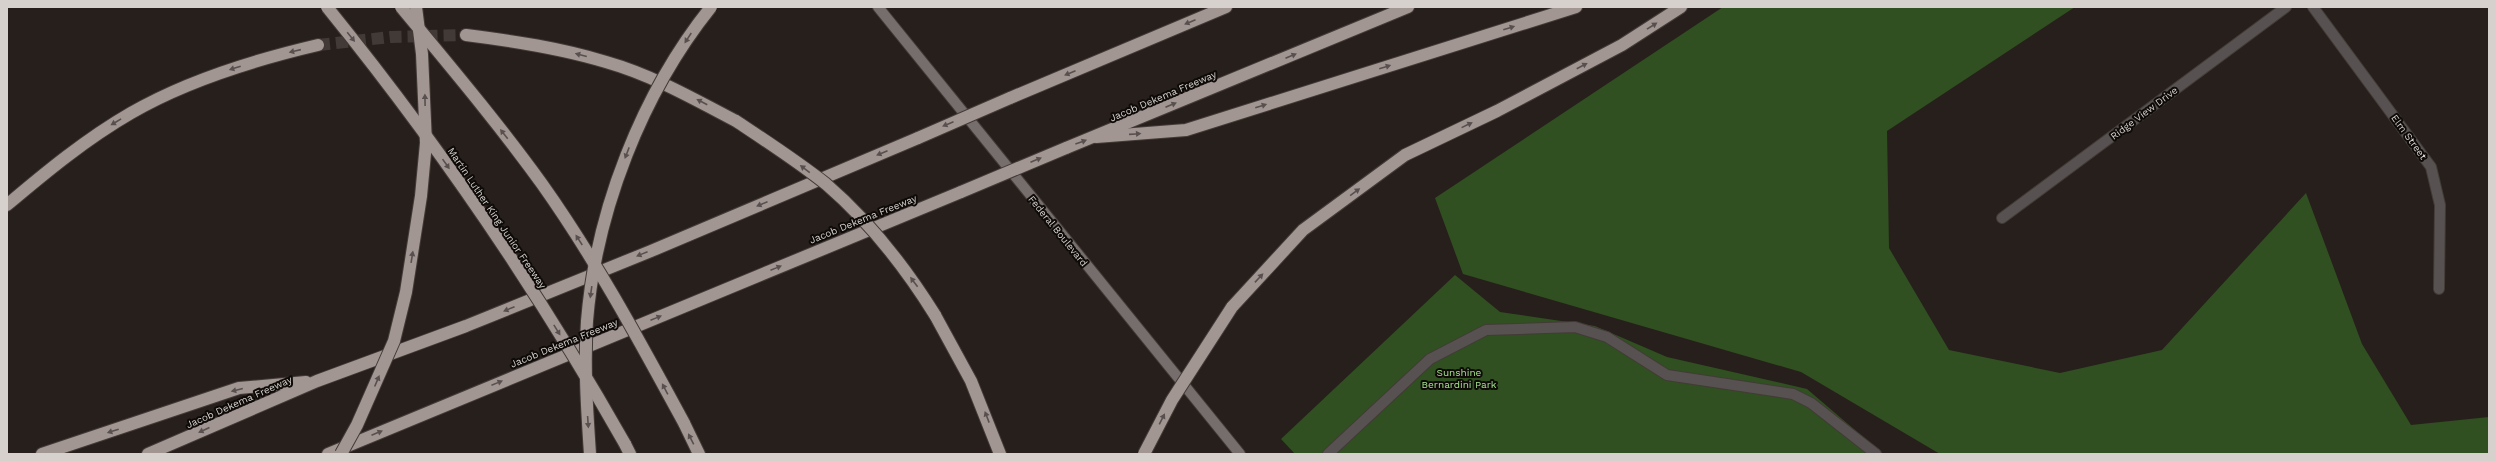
<svg xmlns="http://www.w3.org/2000/svg" width="2496" height="461" font-family="'Work Sans',sans-serif">
<rect width="100%" height="100%" fill="#271f1b"/>
<!-- green -->
<g fill="#305021">
<polygon points="1723,7 2075,7 1887,131 1889,248 1949,350 2060,373 2162,350 2306,193 2362,344 2411,425 2489,417 2489,454 1940,454 1801,372 1463,274 1435,198"/>
<polygon points="1455,275 1500,312 1595,326 1667,357 1807,389 1883,454 1295,454 1281,439"/>
</g>
<g fill="none" stroke-linecap="round" stroke-linejoin="round">
<!-- motorway-tunnel -->
<polyline stroke="#413a36" stroke-width="12" stroke-dasharray="12 6" stroke-linecap="butt" points="318,45 391,37 466,35"/>
<defs>
<polyline id="service" points="1328,454 1430,359 1486,330 1575,327 1607,337 1667,375 1793,394 1811,403 1876,454"/>
<g id="minor">
<polyline points="2313,7 2431,167 2440,205 2439,289"/>
<polyline points="2002,218 2286,7"/>
</g>
<polyline id="secondary" points="878,7 1240,454"/>
<g id="motorway">
<path d="M466 35C514 41 560 48 606 62 652 75 694 99 736 121"/>
<polyline points="1010,98 1226,7"/>
<polyline points="1096,137 1186,130 1576,7"/>
<polyline points="1066,148 1408,7"/>
<path d="M7 205C46 172 86 139 131 113 188 80 254 60 318 45"/>
<polyline points="1232,307 1303,230 1405,155 1497,111 1622,45 1681,7"/>
<polyline points="935,315 971,381 1000,454"/>
<polyline points="684,423 699,454"/>
<polyline points="625,444 630,454"/>
<polyline points="42,454 239,388 306,382"/>
<polyline points="148,454 317,381 466,326 651,251 918,138"/>
<polyline points="328,454 961,192"/>
</g>
</defs>
<!-- service casing -->
<use href="#service" stroke="#433b37" stroke-width="12"/>
<!-- minor casing -->
<use href="#minor" stroke="#433b37" stroke-width="12"/>
<!-- secondary casing -->
<use href="#secondary" stroke="#433b37" stroke-width="12"/>
<!-- motorway casing -->
<use href="#motorway" stroke="#433b37" stroke-width="14"/>
<!-- service -->
<use href="#service" stroke="#575251" stroke-width="10"/>
<!-- minor -->
<use href="#minor" stroke="#575251" stroke-width="10"/>
<!-- secondary -->
<use href="#secondary" stroke="#756e6c" stroke-width="10"/>
<!-- motorway -->
<use href="#motorway" stroke="#a29693" stroke-width="12"/>
<defs>
<g id="motorway-bridge">
<path d="M327 7C438 144 538 290 625 444"/>
<path d="M401 7C449 65 498 123 542 184 596 260 640 342 684 423"/>
<path d="M736 121C766 141 797 161 826 184 869 221 905 267 935 315"/>
<polyline points="918,138 1010,98"/>
<polyline points="961,192 1066,148"/>
<polyline points="341,454 357,425 394,341 406,292 421,196 426,143 422,54 416,7"/>
<path d="M590 454C587 410 584 365 587 321 596 211 642 93 711 7"/>
<polyline points="1144,454 1172,400 1232,307"/>
</g>
</defs>
<!-- motorway-bridge casing -->
<use href="#motorway-bridge" stroke="#433b37" stroke-width="14" stroke-linecap="butt"/>
<!-- motorway-bridge -->
<use href="#motorway-bridge" stroke="#a29693" stroke-width="12"/>
</g>
<!-- one-way arrows -->
<defs><path id="oneway-solid" d="M-6-.8H1V-3.2L6.5 0L1 3.2V.8H-6Z"/></defs>
<g fill="#58504e">
<use href="#oneway-solid" transform="translate(1190 22) rotate(157)"/>
<use href="#oneway-solid" transform="translate(1652 26) rotate(-32)"/>
<use href="#oneway-solid" transform="translate(1509 28) rotate(-17)"/>
<use href="#oneway-solid" transform="translate(351 37) rotate(51)"/>
<use href="#oneway-solid" transform="translate(688 38) rotate(123)"/>
<use href="#oneway-solid" transform="translate(295 51) rotate(167)"/>
<use href="#oneway-solid" transform="translate(581 55) rotate(-165)"/>
<use href="#oneway-solid" transform="translate(1291 56) rotate(-23)"/>
<use href="#oneway-solid" transform="translate(1582 66) rotate(-28)"/>
<use href="#oneway-solid" transform="translate(1385 67) rotate(-17)"/>
<use href="#oneway-solid" transform="translate(235 68) rotate(162)"/>
<use href="#oneway-solid" transform="translate(1070 73) rotate(157)"/>
<use href="#oneway-solid" transform="translate(425 100) rotate(-91)"/>
<use href="#oneway-solid" transform="translate(702 102) rotate(-152)"/>
<use href="#oneway-solid" transform="translate(1171 105) rotate(-23)"/>
<use href="#oneway-solid" transform="translate(1261 106) rotate(-17)"/>
<use href="#oneway-solid" transform="translate(116 122) rotate(149)"/>
<use href="#oneway-solid" transform="translate(948 124) rotate(157)"/>
<use href="#oneway-solid" transform="translate(1467 125) rotate(-26)"/>
<use href="#oneway-solid" transform="translate(504 134) rotate(-128)"/>
<use href="#oneway-solid" transform="translate(1135 134) rotate(-4)"/>
<use href="#oneway-solid" transform="translate(1081 142) rotate(-20)"/>
<use href="#oneway-solid" transform="translate(627 153) rotate(111)"/>
<use href="#oneway-solid" transform="translate(882 153) rotate(157)"/>
<use href="#oneway-solid" transform="translate(1036 160) rotate(-23)"/>
<use href="#oneway-solid" transform="translate(446 164) rotate(55)"/>
<use href="#oneway-solid" transform="translate(805 169) rotate(-143)"/>
<use href="#oneway-solid" transform="translate(1355 192) rotate(-36)"/>
<use href="#oneway-solid" transform="translate(762 204) rotate(157)"/>
<use href="#oneway-solid" transform="translate(579 240) rotate(-123)"/>
<use href="#oneway-solid" transform="translate(642 254) rotate(158)"/>
<use href="#oneway-solid" transform="translate(412 257) rotate(-81)"/>
<use href="#oneway-solid" transform="translate(776 268) rotate(-22)"/>
<use href="#oneway-solid" transform="translate(1259 278) rotate(-47)"/>
<use href="#oneway-solid" transform="translate(914 282) rotate(-127)"/>
<use href="#oneway-solid" transform="translate(591 292) rotate(98)"/>
<use href="#oneway-solid" transform="translate(509 309) rotate(158)"/>
<use href="#oneway-solid" transform="translate(656 318) rotate(-22)"/>
<use href="#oneway-solid" transform="translate(557 330) rotate(58)"/>
<use href="#oneway-solid" transform="translate(377 381) rotate(-67)"/>
<use href="#oneway-solid" transform="translate(497 383) rotate(-22)"/>
<use href="#oneway-solid" transform="translate(665 389) rotate(-118)"/>
<use href="#oneway-solid" transform="translate(237 390) rotate(166)"/>
<use href="#oneway-solid" transform="translate(987 417) rotate(-111)"/>
<use href="#oneway-solid" transform="translate(1162 419) rotate(-63)"/>
<use href="#oneway-solid" transform="translate(588 422) rotate(86)"/>
<use href="#oneway-solid" transform="translate(204 430) rotate(156)"/>
<use href="#oneway-solid" transform="translate(113 431) rotate(162)"/>
<use href="#oneway-solid" transform="translate(377 433) rotate(-23)"/>
<use href="#oneway-solid" transform="translate(691 439) rotate(-117)"/>
</g>
<g text-anchor="middle" dominant-baseline="central" stroke-width="4" stroke-linejoin="round" paint-order="stroke">
<!-- street labels -->
<g font-size="10" fill="#d6d1cd" stroke="#0d0a08">
<text transform="translate(1163 96) rotate(-23)">Jacob Dekema Freeway</text>
<text transform="translate(2144 113) rotate(-37)">Ridge View Drive</text>
<text transform="translate(2409 137) rotate(54)">Elm Street</text>
<text transform="translate(497 218) rotate(56)">Martin Luther King Junior Freeway</text>
<text transform="translate(863 219) rotate(-22)">Jacob Dekema Freeway</text>
<text transform="translate(1058 231) rotate(51)">Federal Boulevard</text>
<text transform="translate(564 343) rotate(-22)">Jacob Dekema Freeway</text>
<text transform="translate(239 402) rotate(-24)">Jacob Dekema Freeway</text>
</g>
<!-- park labels -->
<g font-size="10" fill="#a6e38c" stroke="#0d0a08">
<text x="1459" y="372">Sunshine<tspan x="1459" dy="12">Bernardini Park</tspan></text>
</g>
</g>
<!-- border -->
<rect width="2496" height="461" fill="none" stroke="#d6d1cd" stroke-width="16"/>
</svg>
